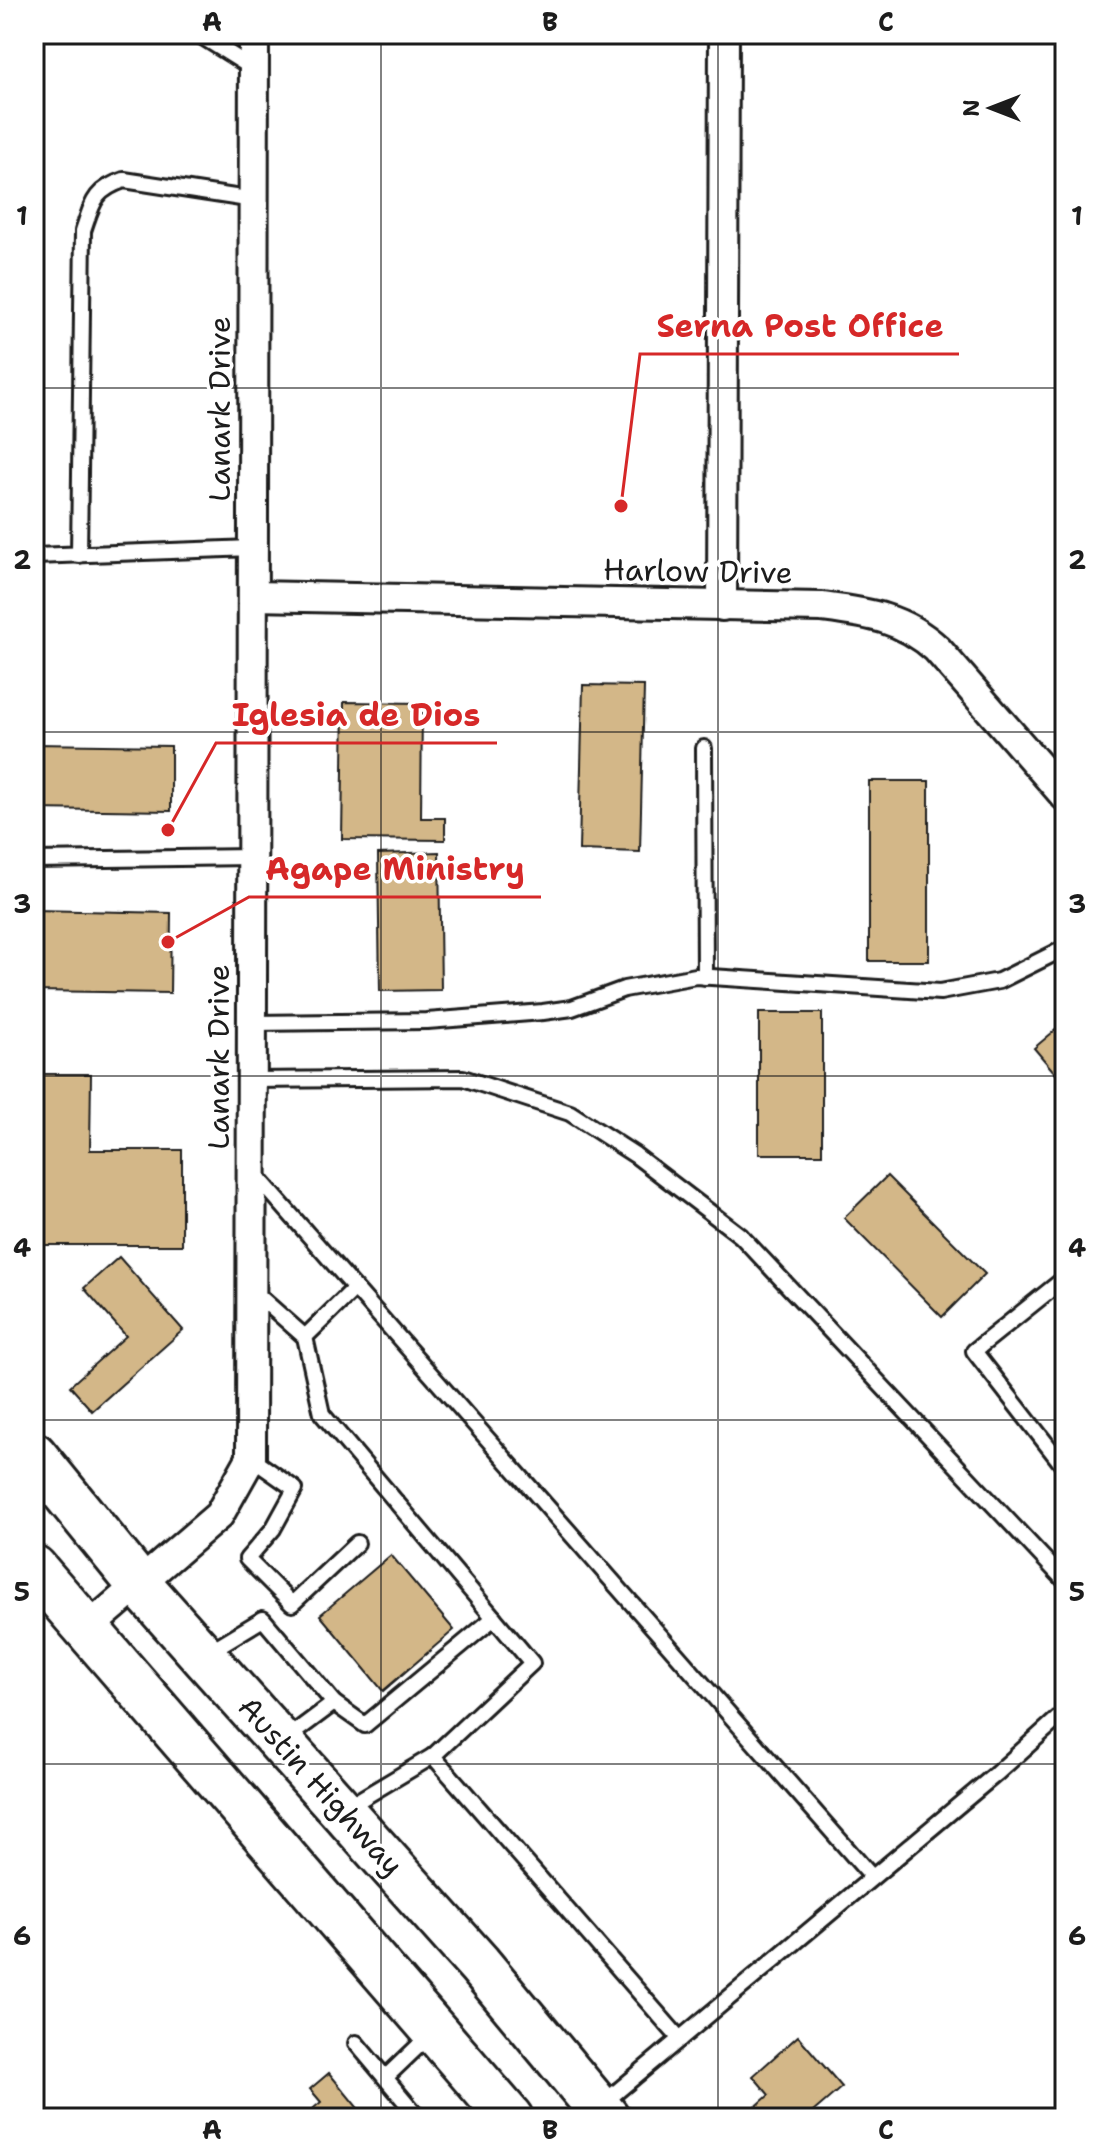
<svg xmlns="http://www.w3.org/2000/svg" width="1099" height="2152" font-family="'Shantell Sans',sans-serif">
<rect width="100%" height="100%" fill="#fff"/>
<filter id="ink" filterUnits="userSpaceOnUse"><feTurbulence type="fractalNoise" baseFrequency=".0125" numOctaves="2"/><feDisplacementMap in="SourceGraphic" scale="16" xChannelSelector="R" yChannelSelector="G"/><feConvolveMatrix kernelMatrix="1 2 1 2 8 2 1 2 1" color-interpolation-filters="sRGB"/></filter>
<g filter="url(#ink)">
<!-- building -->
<g fill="#d3b788" stroke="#1c1c1c" stroke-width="2">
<polygon points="583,685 644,686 640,852 579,850"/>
<polygon points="344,702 422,703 421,818 445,818 445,840 342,839"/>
<polygon points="34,744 171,746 171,811 34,809"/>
<rect x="869" y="781" width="60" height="180"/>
<polygon points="439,852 441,990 380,991 378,854"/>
<polygon points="34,910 171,913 170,993 34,991"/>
<rect x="759" y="1013" width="63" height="141"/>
<polygon points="1065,1022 1065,1085 1034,1048"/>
<polygon points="34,1074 91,1074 90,1150 182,1150 182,1245 34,1245"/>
<polygon points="887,1176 985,1274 942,1317 844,1218"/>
<polygon points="119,1257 183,1330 92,1411 70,1386 126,1336 84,1288"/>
<polygon points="391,1555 454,1630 383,1691 320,1615"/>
<polygon points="798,2036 842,2087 806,2118 743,2118 769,2095 753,2076"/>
<polygon points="329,2073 366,2118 302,2118 321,2102 310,2089"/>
</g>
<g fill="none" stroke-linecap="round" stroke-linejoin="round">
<defs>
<g id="lane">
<polyline points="198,34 254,69"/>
<path d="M79 555 83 231C93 202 94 190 124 180L254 200"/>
<polyline points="34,556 253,548"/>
<polyline points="704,748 705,977"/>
<polyline points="34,860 252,857"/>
<polyline points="252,1023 427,1021 543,1012 572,1008 624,989 696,976 940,992 999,981 1065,948"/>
<polyline points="252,1080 463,1078 570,1113 635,1155 741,1236 1065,1581"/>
<polyline points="255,1174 872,1877"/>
<polyline points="1065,1278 974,1351 1065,1468"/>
<polyline points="253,1291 305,1337 322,1414 532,1663 433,1756 346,1808"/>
<polyline points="305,1337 355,1288"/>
<polyline points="251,1458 295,1489 273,1529 247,1559 292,1604 357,1543"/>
<polyline points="205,1654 263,1619 334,1703 365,1725 494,1618"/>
<polyline points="283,1741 334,1703"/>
<polyline points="433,1756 680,2039"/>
<polyline points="356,2043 419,2118"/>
<polyline points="386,2077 432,2033"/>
<polyline points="601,2105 996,1774 1065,1712"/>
</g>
<g id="street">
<path d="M253 596 822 607C867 613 902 617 937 649L1065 796"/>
<polyline points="722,606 724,34"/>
<polyline points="88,1628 219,1515 251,1458 254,34"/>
</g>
<g id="primary">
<polyline points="34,1455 138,1583 479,1964 607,2118"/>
<polyline points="34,1568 510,2118"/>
</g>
</defs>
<!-- lane casing -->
<use href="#lane" stroke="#1c1c1c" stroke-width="20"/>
<!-- street casing -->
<use href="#street" stroke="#1c1c1c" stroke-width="34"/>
<!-- primary casing -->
<use href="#primary" stroke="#1c1c1c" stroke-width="50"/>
<!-- lane -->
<use href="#lane" stroke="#fff" stroke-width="14"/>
<!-- street -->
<use href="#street" stroke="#fff" stroke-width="28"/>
<!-- primary -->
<use href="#primary" stroke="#fff" stroke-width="44"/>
</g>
</g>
<!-- grid -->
<path fill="none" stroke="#1c1c1c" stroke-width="2" stroke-opacity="0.55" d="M381 34V2118M718 34V2118M34 388H1065M34 732H1065M34 1076H1065M34 1420H1065M34 1764H1065"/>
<g text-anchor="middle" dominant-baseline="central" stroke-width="7" stroke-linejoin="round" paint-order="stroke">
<!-- street labels -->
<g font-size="30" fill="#1c1c1c" stroke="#fff">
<text transform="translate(219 409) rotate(-90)">Lanark Drive</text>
<text transform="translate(698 571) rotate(1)">Harlow Drive</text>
<text transform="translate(218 1057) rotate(-90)">Lanark Drive</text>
<text transform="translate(321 1786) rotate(48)">Austin Highway</text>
</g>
</g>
<!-- callouts -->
<path fill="none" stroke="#d62828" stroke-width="3" d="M621 506L640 354H959M168 830L216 743H497M168 942L249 897H541"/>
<g fill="#d62828" stroke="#fff" stroke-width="3">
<circle cx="621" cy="506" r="8"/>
<circle cx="168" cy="830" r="8"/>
<circle cx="168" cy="942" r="8"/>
</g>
<g font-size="32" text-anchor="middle" font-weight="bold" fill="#d62828" stroke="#fff" stroke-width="7" stroke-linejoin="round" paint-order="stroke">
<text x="800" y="337">Serna Post Office</text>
<text x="356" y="726">Iglesia de Dios</text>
<text x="395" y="880">Agape Ministry</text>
</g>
<!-- margin -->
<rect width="1099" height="2152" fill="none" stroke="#fff" stroke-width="88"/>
<!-- north arrow -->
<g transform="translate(991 108) rotate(270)" stroke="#ffffff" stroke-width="6" paint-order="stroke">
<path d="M0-6L14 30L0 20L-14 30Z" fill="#1c1c1c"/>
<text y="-12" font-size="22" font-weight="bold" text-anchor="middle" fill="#1c1c1c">N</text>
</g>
<rect x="44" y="44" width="1011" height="2064" fill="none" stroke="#1c1c1c" stroke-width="3"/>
<g font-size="26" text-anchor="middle" font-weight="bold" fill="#1c1c1c">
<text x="212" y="31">A</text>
<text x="550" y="31">B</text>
<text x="886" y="31">C</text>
<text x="22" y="225">1</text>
<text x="1077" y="225">1</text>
<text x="22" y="569">2</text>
<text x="1077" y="569">2</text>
<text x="22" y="913">3</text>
<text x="1077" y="913">3</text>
<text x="22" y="1257">4</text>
<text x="1077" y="1257">4</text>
<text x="22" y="1601">5</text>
<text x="1077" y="1601">5</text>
<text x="22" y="1945">6</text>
<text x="1077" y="1945">6</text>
<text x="212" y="2139">A</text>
<text x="550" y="2139">B</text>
<text x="886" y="2139">C</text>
</g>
</svg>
